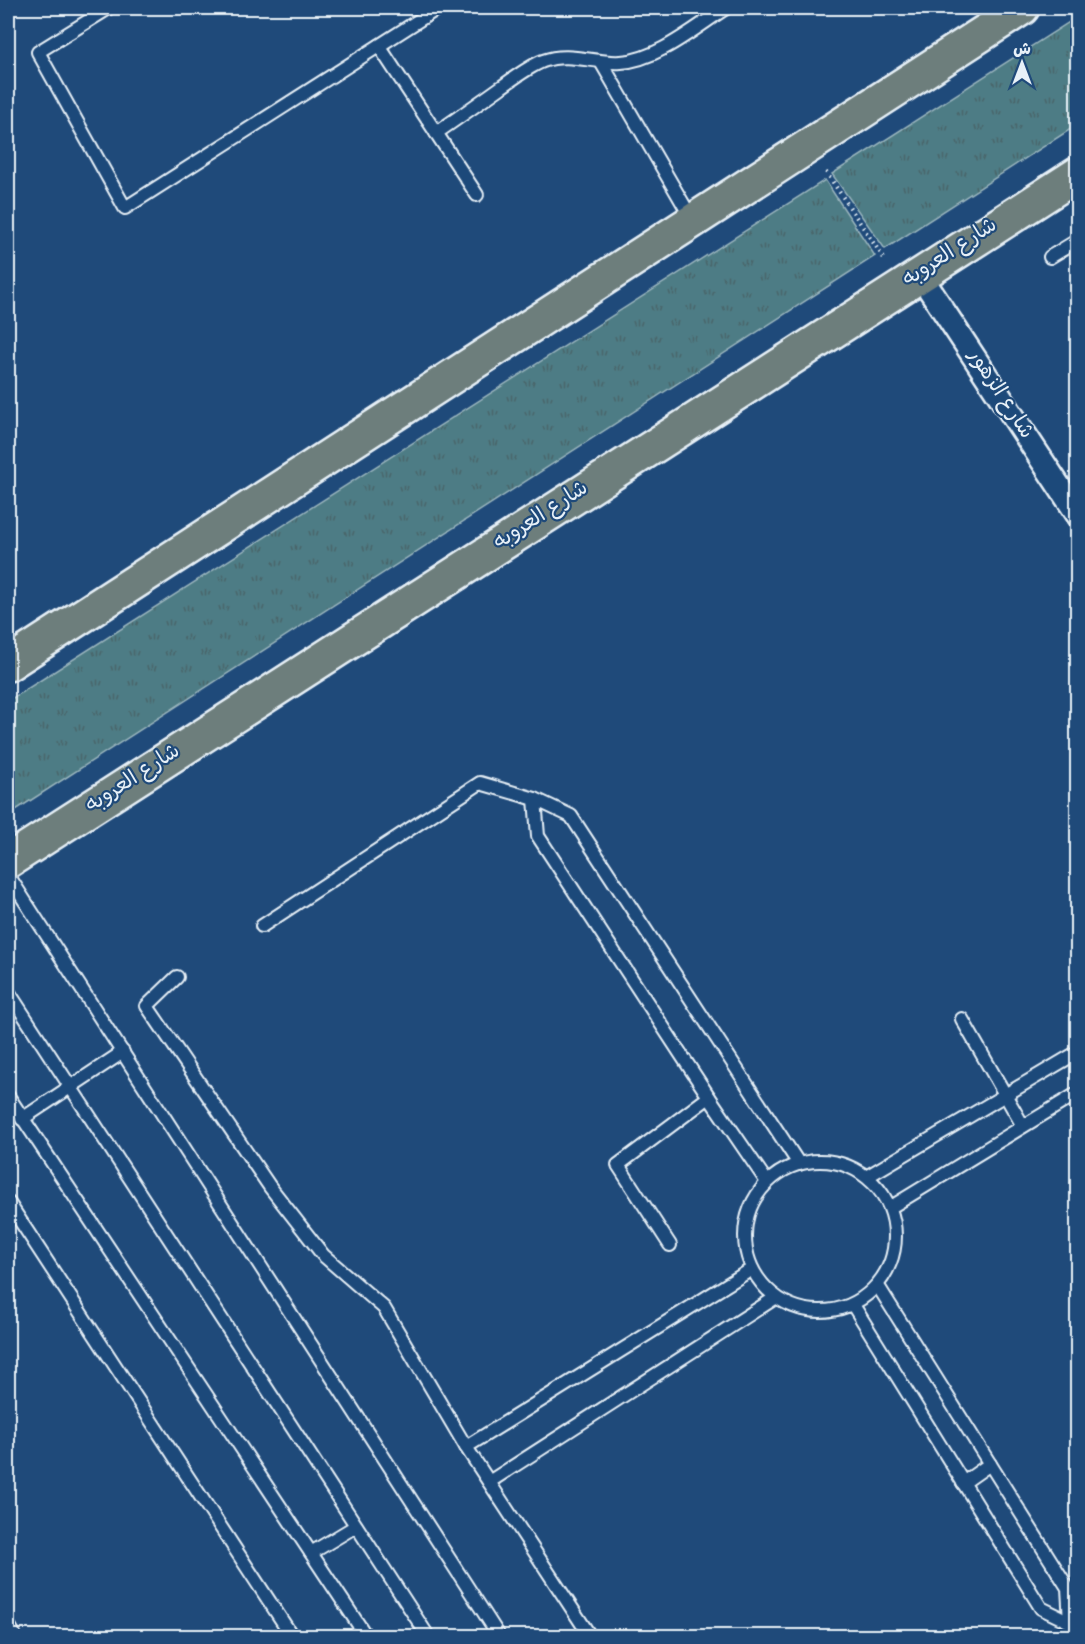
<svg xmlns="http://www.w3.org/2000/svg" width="1085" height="1644" font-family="'Gochi Hand','Playpen Sans Arabic',sans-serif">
<defs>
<pattern id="grass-tufts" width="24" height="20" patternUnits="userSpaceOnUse" patternTransform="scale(1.5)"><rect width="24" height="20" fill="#4e7c85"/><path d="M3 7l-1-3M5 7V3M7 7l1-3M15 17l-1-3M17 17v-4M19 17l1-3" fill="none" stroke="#4a656a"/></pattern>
</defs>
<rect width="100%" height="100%" fill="#1f4a7a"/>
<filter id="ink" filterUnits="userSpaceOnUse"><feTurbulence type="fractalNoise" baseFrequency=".0167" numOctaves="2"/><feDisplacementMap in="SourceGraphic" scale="12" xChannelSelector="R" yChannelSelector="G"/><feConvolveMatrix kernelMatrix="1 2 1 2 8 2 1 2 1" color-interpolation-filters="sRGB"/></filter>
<g filter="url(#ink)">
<!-- grass -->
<g fill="url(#grass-tufts)" stroke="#9bb6be" stroke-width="1.5">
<polygon points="1077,17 1077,125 885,249 832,174"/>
<polygon points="825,180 875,256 8,815 8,701"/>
</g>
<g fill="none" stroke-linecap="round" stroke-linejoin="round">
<defs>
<g id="lane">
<polyline points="109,8 38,52 125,208 438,8"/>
<polyline points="379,46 477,195"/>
<polyline points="601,62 692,219"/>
<path d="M436 133C458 118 479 103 500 88 514 78 528 67 543 61 569 51 595 64 621 62 657 60 696 27 726 8"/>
<polyline points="1050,257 1078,240"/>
<polyline points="535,799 538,836 709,1097 767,1182"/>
<polyline points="8,875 499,1636"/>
<polyline points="262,926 480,783 535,799 571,816 799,1164"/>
<polyline points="177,977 147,1006 270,1187 323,1255 384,1308 466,1447 590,1636"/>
<polyline points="8,991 428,1636"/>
<polyline points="962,1019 1023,1126"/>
<polyline points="8,1096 366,1636"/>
<polyline points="22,1119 123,1052"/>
<circle cx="820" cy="1236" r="75"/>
<polyline points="868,1176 1078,1052"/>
<polyline points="8,1202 292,1636"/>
<polyline points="891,1207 1078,1093"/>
<polyline points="670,1245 618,1165 709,1097"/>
<polyline points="878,1286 1068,1588 1070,1622"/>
<polyline points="853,1305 1041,1608 1070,1622 1078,1634"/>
<polyline points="466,1447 752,1269"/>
<polyline points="489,1482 775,1298"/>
<polyline points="963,1483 990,1464"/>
<polyline points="311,1553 356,1526"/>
<polyline points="8,1624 15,1636"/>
</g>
<polyline id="street" points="920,275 1078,515"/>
<g id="highway">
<polyline points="8,664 1022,8"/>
<polyline points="8,861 1078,174"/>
</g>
</defs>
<!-- lane casing -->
<use href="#lane" stroke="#e8f1f8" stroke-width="16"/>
<!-- street casing -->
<use href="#street" stroke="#e8f1f8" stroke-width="27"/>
<!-- highway casing -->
<use href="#highway" stroke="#e8f1f8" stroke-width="38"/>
<!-- path -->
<polyline stroke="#e8f1f8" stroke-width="4" stroke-dasharray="1.5 4.5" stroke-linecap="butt" points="826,172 885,260"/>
<!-- lane -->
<use href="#lane" stroke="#1f4a7a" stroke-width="12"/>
<!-- street -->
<use href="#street" stroke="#1f4a7a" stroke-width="22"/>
<!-- highway -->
<use href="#highway" stroke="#6d7e7c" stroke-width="33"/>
</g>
</g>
<g text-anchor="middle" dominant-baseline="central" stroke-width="4.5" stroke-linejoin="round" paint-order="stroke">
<!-- street labels -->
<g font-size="21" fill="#e8f1f8" stroke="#1f4a7a">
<text transform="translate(951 254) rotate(-33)">شارع العروبه</text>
<text transform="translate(999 395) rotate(57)">شارع الزهور</text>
<text transform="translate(542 517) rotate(-33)">شارع العروبه</text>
<text transform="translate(134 780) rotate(-33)">شارع العروبه</text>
</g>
</g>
<!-- margin -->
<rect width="1085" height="1644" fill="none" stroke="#1f4a7a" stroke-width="30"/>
<rect x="15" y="15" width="1055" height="1614" fill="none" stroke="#e8f1f8" stroke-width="2" filter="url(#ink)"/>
<!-- north arrow -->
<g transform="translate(1022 63)" stroke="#1f4a7a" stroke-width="4.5" paint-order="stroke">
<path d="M0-4.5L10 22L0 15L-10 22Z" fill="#e8f1f8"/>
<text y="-9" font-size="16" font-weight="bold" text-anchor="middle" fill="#e8f1f8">ش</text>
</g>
</svg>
